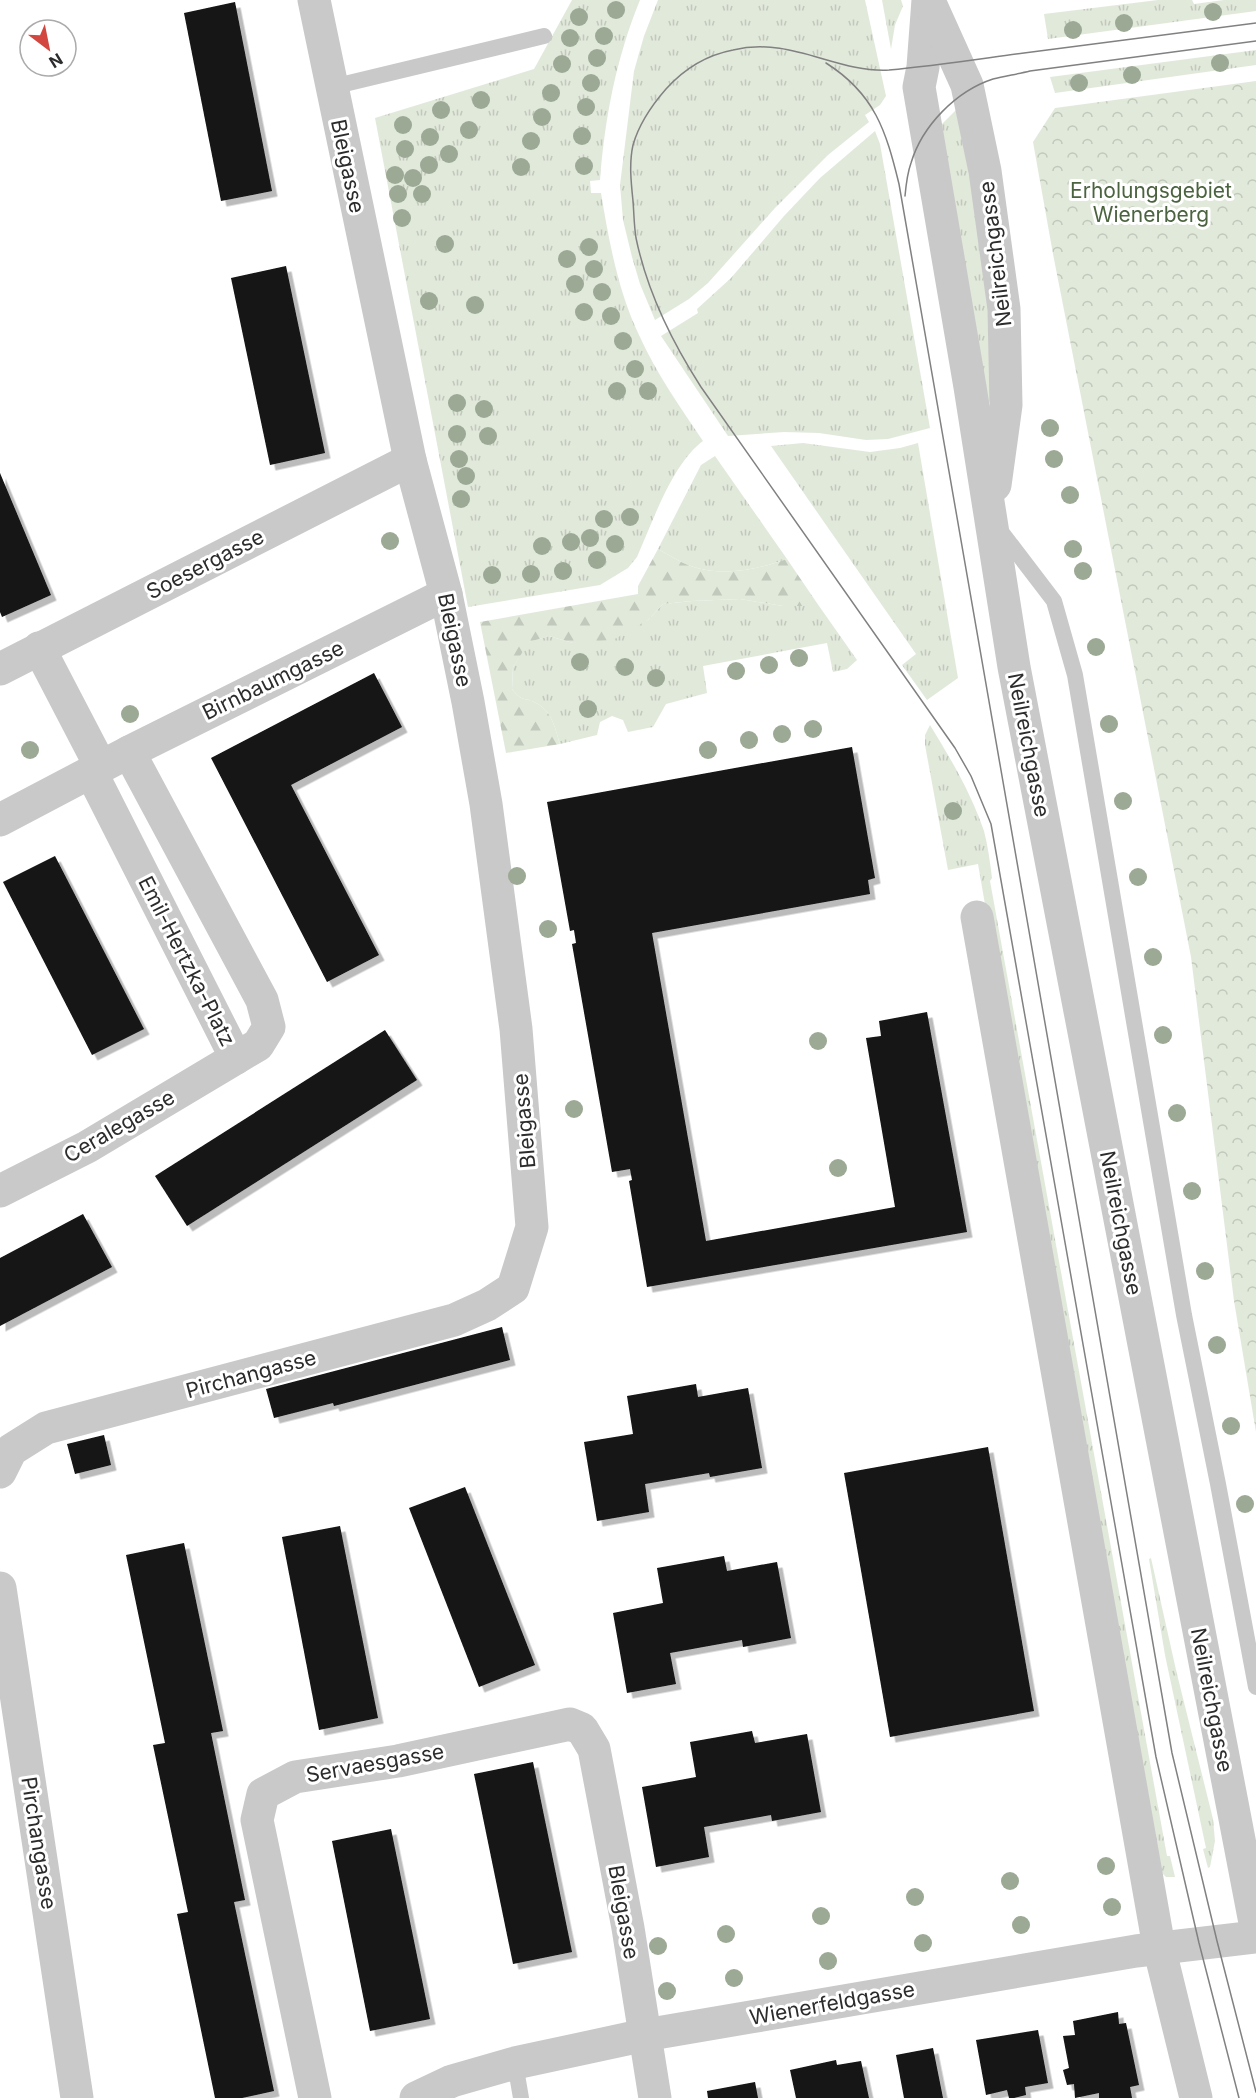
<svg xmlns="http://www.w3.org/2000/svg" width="1256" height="2098" font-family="Inter,sans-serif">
<defs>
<pattern id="grass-tufts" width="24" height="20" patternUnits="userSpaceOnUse" patternTransform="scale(1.5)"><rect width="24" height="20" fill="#e1e9db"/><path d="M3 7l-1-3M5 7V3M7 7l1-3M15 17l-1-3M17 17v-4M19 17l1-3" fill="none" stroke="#c1c8bc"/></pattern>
<pattern id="forest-firs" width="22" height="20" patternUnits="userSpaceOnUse" patternTransform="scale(1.5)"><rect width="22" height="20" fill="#e1e9db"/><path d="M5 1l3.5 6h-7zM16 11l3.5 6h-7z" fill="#c1c8bc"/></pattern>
<pattern id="park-crowns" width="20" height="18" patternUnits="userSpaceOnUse" patternTransform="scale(1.5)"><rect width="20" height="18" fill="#e1e9db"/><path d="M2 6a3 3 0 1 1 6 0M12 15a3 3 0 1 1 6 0" fill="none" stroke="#c1c8bc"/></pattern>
<filter id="shadow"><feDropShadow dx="5.5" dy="5.5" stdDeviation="0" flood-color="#0004"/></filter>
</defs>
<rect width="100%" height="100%" fill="#fff"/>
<!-- grass -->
<g fill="url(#grass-tufts)">
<path d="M572 0H640C616 59 605 117 600 180L590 181 591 193H601C609 241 618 291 639 335 656 373 680 407 703 441 672 464 653 521 637 557L628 568 600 585 468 607 375 118 534 69Z"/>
<polygon points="658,0 865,0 886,96 880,105 865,115 869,122 828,155 775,208 708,283 689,299 655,320 640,284 632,257 623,220 620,185 634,71 644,36"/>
<polygon points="882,0 901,0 903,6 895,25 891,49"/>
<polygon points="1158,0 1192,0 1194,4 1224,0 1256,0 1256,11 1048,39 1044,14"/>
<polygon points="1256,50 1256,65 1055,93 1050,77"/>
<polygon points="958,108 974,192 993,327 992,403 987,401 939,127"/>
<polygon points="875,131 880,144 930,428 888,439 866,440 819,433 784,432 728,436 661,336 698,313 697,309 731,278 784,216 820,178"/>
<polygon points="803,443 870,452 900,448 918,443 958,678 927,700 902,665 916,654 771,446"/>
<path d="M715 456 787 559C759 569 727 576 697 568 684 565 671 556 658 549L701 465Z"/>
<path d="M740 599 783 606H819L857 660 847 669 833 672 827 643 703 666 707 693 666 704 653 727 628 732 623 720 612 716 600 722 597 735 560 744C555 728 552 711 536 703 523 696 523 703 512 689L513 667 528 642 549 636 573 643 648 620 663 604 692 601Z"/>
<path d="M930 725C951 759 971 793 984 831 988 846 990 862 992 878L990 881 1167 1856H1170L1175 1877H1166L1160 1871 1132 1752 978 864 948 870 925 745V735Z"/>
<polygon points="1151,1558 1176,1670 1213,1819 1215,1841 1210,1867 1208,1868 1203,1849 1206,1848 1165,1655 1149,1559"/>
</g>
<!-- forest -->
<path fill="url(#forest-firs)" d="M658 549C671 556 684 565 697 568 727 576 759 569 787 559L819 606H783L740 599 692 601 663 604 648 620 613 640 573 643 549 636 529 642 513 667 512 689C523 703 523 696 536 703 552 711 555 728 560 744L506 753 480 622 638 594V586Z"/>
<!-- park -->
<polygon fill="url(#park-crowns)" points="1256,81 1256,1432 1234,1301 1191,957 1053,254 1033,142 1055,108"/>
<!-- building -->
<g fill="#131313" filter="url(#shadow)">
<polygon points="235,2 272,191 221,201 184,13"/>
<polygon points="286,266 325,453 270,465 231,278"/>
<polygon points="0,473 51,595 2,617 0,612"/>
<polygon points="374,673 402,727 291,785 379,955 327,982 211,758"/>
<polygon points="852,747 875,878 868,880 870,894 652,933 706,1241 895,1207 866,1038 881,1036 879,1021 927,1012 967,1232 647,1287 629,1181 632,1180 630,1169 612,1172 572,944 576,943 574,930 570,931 547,802"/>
<polygon points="55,856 144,1029 92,1055 3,882"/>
<polygon points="385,1030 417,1080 187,1226 155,1176"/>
<polygon points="83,1214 112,1267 0,1326 0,1258"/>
<polygon points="502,1327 510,1360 334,1406 333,1403 274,1418 266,1389"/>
<polygon points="696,1384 698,1397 748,1388 762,1468 710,1477 709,1473 645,1484 649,1512 597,1521 584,1442 633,1434 627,1396"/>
<polygon points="104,1435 111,1465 75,1474 67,1444"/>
<polygon points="988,1447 1034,1711 890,1737 844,1473"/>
<polygon points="465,1487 535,1665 479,1687 409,1508"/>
<polygon points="340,1526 378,1718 319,1730 282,1537"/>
<polygon points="184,1543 223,1731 211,1733 245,1900 234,1902 274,2091 242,2098 215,2098 177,1914 188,1912 153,1745 165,1743 126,1555"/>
<polygon points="724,1556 727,1571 777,1562 791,1638 743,1647 742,1640 670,1653 676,1684 627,1693 613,1613 663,1603 657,1568"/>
<polygon points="752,1731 755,1743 807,1734 821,1812 772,1821 771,1815 704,1827 709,1857 656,1867 642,1787 696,1777 690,1742"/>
<polygon points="533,1762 572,1952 513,1964 474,1774"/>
<polygon points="391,1829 430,2019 370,2031 332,1841"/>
<polygon points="1118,2012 1119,2024 1126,2023 1139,2085 1130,2087 1132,2098 1099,2098 1099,2093 1075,2098 1074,2084 1067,2085 1063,2070 1069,2068 1063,2036 1075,2035 1073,2021"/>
<polygon points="1038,2030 1048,2083 1025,2087 1026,2095 1014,2098 1009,2098 1007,2090 986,2095 976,2040"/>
<polygon points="933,2048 943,2098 904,2098 896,2055"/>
<polygon points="836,2060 837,2065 861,2061 869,2098 796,2098 790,2070"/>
<polygon points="755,2082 758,2098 708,2098 707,2091"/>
</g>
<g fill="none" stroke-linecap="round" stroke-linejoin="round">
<!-- service -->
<g stroke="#c9c9c9" stroke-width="16">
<polyline points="332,87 544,36"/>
<polyline points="999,529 1054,601 1075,675 1184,1315 1218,1484 1256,1687"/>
<polyline points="515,2063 521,2098"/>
</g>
<!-- minor -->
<g stroke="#c9c9c9" stroke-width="33">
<polyline points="928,0 923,67 919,87 970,387 1014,667 1256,1928"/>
<polyline points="930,3 967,85 985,171 1004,309 1006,405 995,485"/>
<polyline points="39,648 101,767"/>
<polyline points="0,669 410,460"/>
<polyline points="91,772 236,1058"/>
<polyline points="0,820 129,752 446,594"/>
<polyline points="977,917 1159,1947 1196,2098"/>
<polyline points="0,1191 87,1147 236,1058 258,1045 269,1027 262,1000 129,752"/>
<polyline points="0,1472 11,1450 46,1428 454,1320 487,1305 513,1288 532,1227 516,1029 486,804 468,702 446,594 410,460 314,0"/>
<polyline points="0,1588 77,2098"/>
<polyline points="315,2098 257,1820 263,1794 295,1777 398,1761 570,1724 582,1729 594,1749 628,1928 655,2098"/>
<polyline points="416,2098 452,2081 515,2063 645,2035 1136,1951 1256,1937"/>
</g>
<!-- tram -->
<g stroke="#818181" stroke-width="1.5">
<path d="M826 63C875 94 886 131 899 184L1172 1753 1217 1941 1256 2092"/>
<path d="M905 196C906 185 907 174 911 163 922 126 956 91 993 79 1005 76 1018 74 1030 71L1256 41"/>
<path d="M1239 2098 1199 1943 1156 1757 991 824 971 776 955 748 701 387C672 342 647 291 636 238 634 226 634 213 633 201 631 182 629 163 633 145 639 124 652 105 666 89 684 69 707 55 733 50 791 36 836 73 889 70 935 66 979 59 1024 53 1101 43 1179 33 1256 23"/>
</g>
</g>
<!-- trees -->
<g fill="#9ca995">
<circle cx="616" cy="10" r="9"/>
<circle cx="1213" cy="12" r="9"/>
<circle cx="579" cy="17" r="9"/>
<circle cx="1124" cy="23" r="9"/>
<circle cx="1073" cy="30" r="9"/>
<circle cx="604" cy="36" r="9"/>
<circle cx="570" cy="38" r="9"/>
<circle cx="597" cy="58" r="9"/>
<circle cx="1220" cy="63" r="9"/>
<circle cx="562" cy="64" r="9"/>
<circle cx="1132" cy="75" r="9"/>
<circle cx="591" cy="83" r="9"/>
<circle cx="1079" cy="83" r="9"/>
<circle cx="551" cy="93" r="9"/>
<circle cx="481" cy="100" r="9"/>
<circle cx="586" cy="107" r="9"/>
<circle cx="441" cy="110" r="9"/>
<circle cx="542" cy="117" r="9"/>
<circle cx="403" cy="125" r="9"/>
<circle cx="469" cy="130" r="9"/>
<circle cx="582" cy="136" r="9"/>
<circle cx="430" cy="137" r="9"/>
<circle cx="531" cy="141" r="9"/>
<circle cx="405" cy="149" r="9"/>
<circle cx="449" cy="154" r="9"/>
<circle cx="429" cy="165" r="9"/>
<circle cx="584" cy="166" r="9"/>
<circle cx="521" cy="167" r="9"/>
<circle cx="395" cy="175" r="9"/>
<circle cx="413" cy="178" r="9"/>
<circle cx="398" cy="194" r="9"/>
<circle cx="422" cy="194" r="9"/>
<circle cx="402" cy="218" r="9"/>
<circle cx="445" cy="244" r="9"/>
<circle cx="589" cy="247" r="9"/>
<circle cx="567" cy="259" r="9"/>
<circle cx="594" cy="269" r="9"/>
<circle cx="575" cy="284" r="9"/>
<circle cx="602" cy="292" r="9"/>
<circle cx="429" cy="301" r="9"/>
<circle cx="475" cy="305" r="9"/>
<circle cx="584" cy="312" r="9"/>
<circle cx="611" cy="316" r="9"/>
<circle cx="623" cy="341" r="9"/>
<circle cx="635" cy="369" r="9"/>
<circle cx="617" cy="391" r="9"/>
<circle cx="648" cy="391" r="9"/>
<circle cx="457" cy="403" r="9"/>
<circle cx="484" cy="409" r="9"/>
<circle cx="1050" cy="428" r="9"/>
<circle cx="457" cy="434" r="9"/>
<circle cx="488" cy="436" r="9"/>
<circle cx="459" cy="459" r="9"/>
<circle cx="1054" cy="459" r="9"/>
<circle cx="466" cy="476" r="9"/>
<circle cx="1070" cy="495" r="9"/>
<circle cx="461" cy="499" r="9"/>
<circle cx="630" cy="517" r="9"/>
<circle cx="604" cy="519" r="9"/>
<circle cx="590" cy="538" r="9"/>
<circle cx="390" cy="541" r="9"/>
<circle cx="571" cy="542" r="9"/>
<circle cx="615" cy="544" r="9"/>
<circle cx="542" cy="546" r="9"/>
<circle cx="1073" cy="549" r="9"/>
<circle cx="597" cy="560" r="9"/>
<circle cx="563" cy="571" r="9"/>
<circle cx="1083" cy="571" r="9"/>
<circle cx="531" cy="574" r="9"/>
<circle cx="492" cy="575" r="9"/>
<circle cx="1096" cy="647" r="9"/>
<circle cx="799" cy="658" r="9"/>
<circle cx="580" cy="662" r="9"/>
<circle cx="769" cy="665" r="9"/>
<circle cx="625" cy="667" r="9"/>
<circle cx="736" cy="671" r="9"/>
<circle cx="656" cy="678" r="9"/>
<circle cx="588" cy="709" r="9"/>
<circle cx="130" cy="714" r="9"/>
<circle cx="1109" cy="724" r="9"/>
<circle cx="813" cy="729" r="9"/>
<circle cx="782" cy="734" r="9"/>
<circle cx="749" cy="740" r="9"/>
<circle cx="30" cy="750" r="9"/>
<circle cx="708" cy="750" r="9"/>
<circle cx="1123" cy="801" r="9"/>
<circle cx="953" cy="811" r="9"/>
<circle cx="517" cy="876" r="9"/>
<circle cx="1138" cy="877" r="9"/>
<circle cx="548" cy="929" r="9"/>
<circle cx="1153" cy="957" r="9"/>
<circle cx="1163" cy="1035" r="9"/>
<circle cx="818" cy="1041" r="9"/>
<circle cx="574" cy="1109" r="9"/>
<circle cx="1177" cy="1113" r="9"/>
<circle cx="838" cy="1168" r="9"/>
<circle cx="1192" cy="1191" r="9"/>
<circle cx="1205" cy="1271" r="9"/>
<circle cx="1217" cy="1345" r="9"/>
<circle cx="1231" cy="1426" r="9"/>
<circle cx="1245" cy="1504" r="9"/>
<circle cx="1106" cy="1866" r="9"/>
<circle cx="1010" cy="1881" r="9"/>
<circle cx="915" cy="1897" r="9"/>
<circle cx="1112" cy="1907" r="9"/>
<circle cx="821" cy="1916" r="9"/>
<circle cx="1021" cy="1925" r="9"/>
<circle cx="726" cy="1934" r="9"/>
<circle cx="923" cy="1943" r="9"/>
<circle cx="658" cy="1946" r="9"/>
<circle cx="828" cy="1961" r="9"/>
<circle cx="734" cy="1978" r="9"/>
<circle cx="667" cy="1991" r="9"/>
</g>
<g text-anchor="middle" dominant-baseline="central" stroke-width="6" stroke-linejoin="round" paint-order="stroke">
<!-- street labels -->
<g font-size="21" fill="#2c2c2c" stroke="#fff">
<text transform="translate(348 166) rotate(78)">Bleigasse</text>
<text transform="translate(995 254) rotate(-97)">Neilreichgasse</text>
<text transform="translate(205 564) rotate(-27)">Soesergasse</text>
<text transform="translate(455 640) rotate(78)">Bleigasse</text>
<text transform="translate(273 680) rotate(-26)">Birnbaumgasse</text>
<text transform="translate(1029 745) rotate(79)">Neilreichgasse</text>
<text transform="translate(187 961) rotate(63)">Emil-Hertzka-Platz</text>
<text transform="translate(524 1121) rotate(-95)">Bleigasse</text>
<text transform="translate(119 1126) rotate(-30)">Ceralegasse</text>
<text transform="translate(1121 1223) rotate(79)">Neilreichgasse</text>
<text transform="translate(251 1374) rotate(-15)">Pirchangasse</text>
<text transform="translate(1212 1700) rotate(79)">Neilreichgasse</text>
<text transform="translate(375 1763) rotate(-10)">Servaesgasse</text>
<text transform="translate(39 1843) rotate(81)">Pirchangasse</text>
<text transform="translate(624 1912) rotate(80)">Bleigasse</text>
<text transform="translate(832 2003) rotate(-10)">Wienerfeldgasse</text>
</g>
<!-- park labels -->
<g font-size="21" fill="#4b633f" stroke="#fff">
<text x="1151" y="190">Erholungsgebiet<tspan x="1151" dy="24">Wienerberg</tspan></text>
</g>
</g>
<!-- north arrow -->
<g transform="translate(48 48) rotate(148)"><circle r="28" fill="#ffffff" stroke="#ababab" stroke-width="1.5"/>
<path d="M0-4.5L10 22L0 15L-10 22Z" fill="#d24740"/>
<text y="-9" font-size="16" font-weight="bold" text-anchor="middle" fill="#2c2c2c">N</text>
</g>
</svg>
